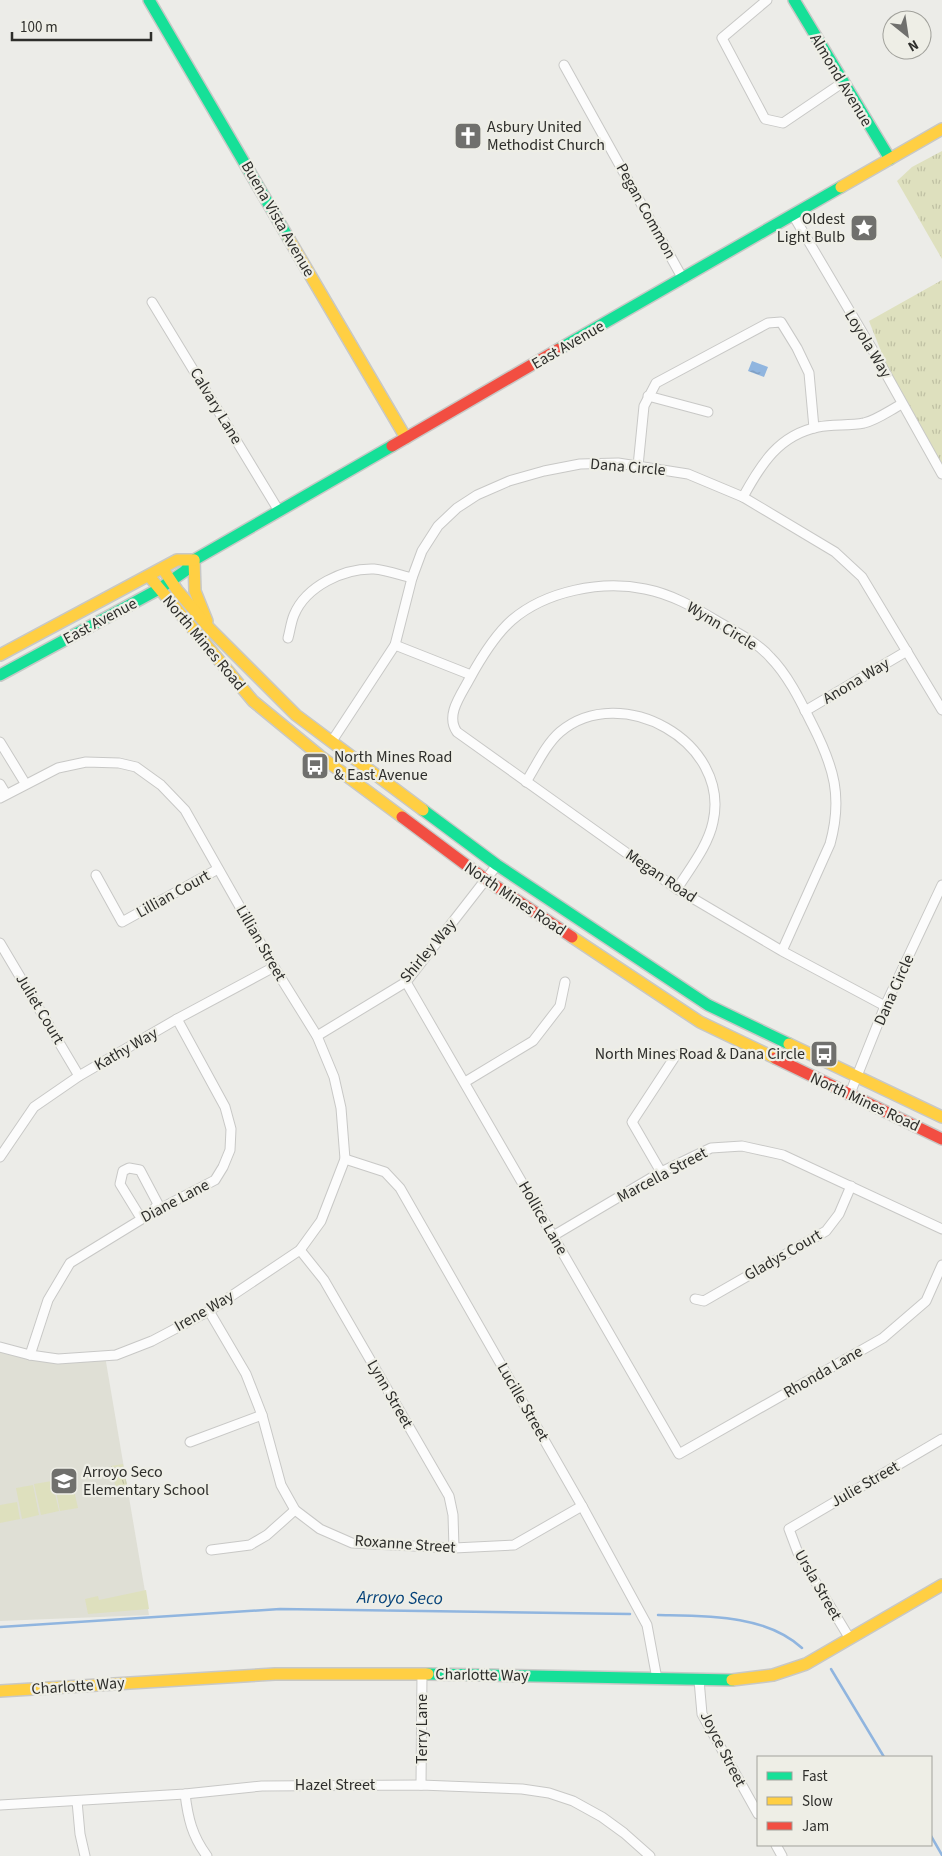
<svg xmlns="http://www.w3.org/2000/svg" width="942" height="1856" font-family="'Source Sans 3',sans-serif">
<defs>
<pattern id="park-tufts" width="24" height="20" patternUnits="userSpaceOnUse" patternTransform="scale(1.25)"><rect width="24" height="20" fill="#dee0be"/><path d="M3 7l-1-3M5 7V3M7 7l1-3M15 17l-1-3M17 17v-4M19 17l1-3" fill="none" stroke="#bfc0a3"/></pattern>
<pattern id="water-ripples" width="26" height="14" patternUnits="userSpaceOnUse" patternTransform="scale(1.25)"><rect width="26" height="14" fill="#90b5df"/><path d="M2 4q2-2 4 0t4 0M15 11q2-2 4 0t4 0" fill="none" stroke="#7694b5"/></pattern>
</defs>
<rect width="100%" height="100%" fill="#ecece8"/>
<!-- built -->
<polygon fill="#dfdfd5" points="0,1345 30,1355 105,1356 149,1615 0,1621"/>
<!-- green -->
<g fill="#dee0be">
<polygon points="71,1477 78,1508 60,1511 54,1481"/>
<polygon points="52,1481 59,1511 41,1515 34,1484"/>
<polygon points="33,1485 39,1515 22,1519 16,1488"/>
<polygon points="17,1502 20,1519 0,1523 0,1505"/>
<polygon points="146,1590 149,1609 88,1614 85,1599 98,1596 99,1600"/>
</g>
<!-- park -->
<g fill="url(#park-tufts)">
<polygon points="942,151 942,259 897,181 912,167"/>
<polygon points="942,280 942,474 902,404 869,321"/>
<polygon points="123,1464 128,1491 117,1493 111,1466"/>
</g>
<!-- water -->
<polygon fill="url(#water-ripples)" points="752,361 768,367 764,377 748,371"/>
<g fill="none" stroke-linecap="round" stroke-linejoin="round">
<!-- stream -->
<g stroke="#90b5df" stroke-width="2.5">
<path d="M658 1615C705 1616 765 1614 802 1648"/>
<polyline points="0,1627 280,1609 630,1614"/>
<polyline points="831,1669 884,1757"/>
<polyline points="931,1836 942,1855"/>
</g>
<defs>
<g id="street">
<polyline points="767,0 722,38 765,119 783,123 842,83"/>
<polyline points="564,65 683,279"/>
<polyline points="793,215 871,347 942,474"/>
<polyline points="152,302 279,511"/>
<polyline points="648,396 708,412"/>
<polyline points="638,466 644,406 656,383 768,323 781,322 797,348 809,373 814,428"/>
<path d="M743 497C761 464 779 435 818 427 833 424 849 426 864 423 877 420 890 410 902 404"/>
<path d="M288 638C290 631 291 622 294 615 306 586 344 568 374 569 386 570 400 575 412 578"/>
<polyline points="395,645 471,675"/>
<polyline points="805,711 907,651"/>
<polyline points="332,741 395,645 412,578 422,551 438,526 457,508 477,495 509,481 544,471 580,464 618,463 688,474 743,497 835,552 862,577 942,710"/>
<polyline points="0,742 25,783"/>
<path d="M526 782C536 766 546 744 560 732 621 681 731 742 713 822 708 846 690 868 677 889"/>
<polyline points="0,784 6,794"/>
<polyline points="0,798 58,768 86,762 119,763 136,767 161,785 185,810 274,967 317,1036 334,1077 341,1108 345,1159 321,1221 300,1250 209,1311 152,1341 116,1355 58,1359 30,1355 0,1347"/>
<polyline points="96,875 122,922 218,869"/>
<polyline points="0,943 79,1076"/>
<path d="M782 951 830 844C843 797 834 767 812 724 801 702 788 675 770 657 756 641 735 632 717 621 694 607 671 594 645 589 601 580 546 591 512 620 495 635 481 658 470 678 461 695 445 715 457 732L677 889 782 951 885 1006"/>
<polyline points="406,982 679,1454 883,1338 926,1301 942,1265"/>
<polyline points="317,1036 406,982 497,865"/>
<polyline points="465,1082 533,1041 560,1006 565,982"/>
<polyline points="849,1096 885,1006 942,885"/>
<polyline points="0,1157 34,1107 79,1076 177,1019 274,967"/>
<polyline points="345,1159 385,1172 400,1188 582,1506 647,1625 657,1679"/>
<polygon points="129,1168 140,1170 158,1204 150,1214 139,1215 120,1184 123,1171"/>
<polyline points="661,1172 632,1122 676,1055"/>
<polyline points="553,1236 661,1172 711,1148 742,1146 783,1155 942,1229"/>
<polyline points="300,1250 324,1280 449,1496 453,1515 454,1548"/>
<polyline points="695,1299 704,1301 826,1231 839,1214 851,1186"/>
<polyline points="209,1311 246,1374 262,1415 281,1485 295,1510 320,1529 352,1543 454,1548 514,1545 582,1506"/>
<polyline points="30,1355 48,1300 70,1263 150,1214 215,1180 223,1167 230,1150 231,1129 225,1107 177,1019"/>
<polyline points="190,1442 262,1415"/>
<polyline points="211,1550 250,1545 267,1535 295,1510"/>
<polyline points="850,1639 798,1553 789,1529 942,1439"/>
<polyline points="699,1680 702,1714 758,1814"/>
<polyline points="421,1785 422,1674"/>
<path d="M185 1794C188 1818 192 1836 207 1856"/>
<polyline points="77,1801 80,1834 85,1856"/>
<polyline points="0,1805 185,1794 262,1786 421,1785 522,1789 549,1793 573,1801 602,1817 624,1833 650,1856"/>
<polyline points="776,1845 782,1856"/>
</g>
<g id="fast">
<polyline points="149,0 289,239"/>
<polyline points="794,0 890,159"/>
<polyline points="559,349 841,187"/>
<polyline points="0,675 159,589 185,571 194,560 392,446"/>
<polyline points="423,810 497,865 708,1005 789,1044"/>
<polyline points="428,1674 732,1680"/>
</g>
<g id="slow">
<polyline points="841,187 942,129"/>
<polyline points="289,239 406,438"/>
<polyline points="194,560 195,591 207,621"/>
<polyline points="163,569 177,590 210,629 296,715 423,810"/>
<polyline points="149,576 253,701 320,756 402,817"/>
<polyline points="0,655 177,560 194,560"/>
<polyline points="572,937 700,1022 775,1058"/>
<polyline points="789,1044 942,1117"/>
<polyline points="732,1680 773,1675 806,1664 942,1585"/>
<polyline points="0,1691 275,1674 428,1674"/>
</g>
<g id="jam">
<polyline points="392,446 559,349"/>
<polyline points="402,817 485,879 572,937"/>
<polyline points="775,1058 942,1139"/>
</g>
</defs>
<!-- street casing -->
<use href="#street" stroke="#c8c8c6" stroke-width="11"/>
<!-- fast casing -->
<use href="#fast" stroke="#c8c8c6" stroke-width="14"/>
<!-- slow casing -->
<use href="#slow" stroke="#c8c8c6" stroke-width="14"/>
<!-- jam casing -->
<use href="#jam" stroke="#c8c8c6" stroke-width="14"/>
<!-- street -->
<use href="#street" stroke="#fcfcfc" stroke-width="9"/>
<!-- fast -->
<use href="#fast" stroke="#16e098" stroke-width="11"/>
<!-- slow -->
<use href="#slow" stroke="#ffcf43" stroke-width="11"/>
<!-- jam -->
<use href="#jam" stroke="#f24e42" stroke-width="11"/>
</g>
<!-- icons -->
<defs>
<symbol id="church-square" viewBox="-11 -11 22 22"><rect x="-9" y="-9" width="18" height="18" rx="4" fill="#70706d" stroke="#eeeee6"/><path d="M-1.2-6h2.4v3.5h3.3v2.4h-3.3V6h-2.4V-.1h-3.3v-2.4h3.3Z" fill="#fff"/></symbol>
<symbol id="sight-square" viewBox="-11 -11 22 22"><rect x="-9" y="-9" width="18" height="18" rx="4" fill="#70706d" stroke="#eeeee6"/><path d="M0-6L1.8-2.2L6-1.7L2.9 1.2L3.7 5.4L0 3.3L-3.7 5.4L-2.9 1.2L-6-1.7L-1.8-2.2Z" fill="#fff"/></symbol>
<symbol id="bus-square" viewBox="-11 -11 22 22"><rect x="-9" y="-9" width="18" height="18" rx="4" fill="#70706d" stroke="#eeeee6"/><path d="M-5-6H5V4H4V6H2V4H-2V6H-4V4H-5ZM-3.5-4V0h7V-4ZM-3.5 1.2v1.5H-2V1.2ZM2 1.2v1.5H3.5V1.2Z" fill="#fff"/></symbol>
<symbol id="school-square" viewBox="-11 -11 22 22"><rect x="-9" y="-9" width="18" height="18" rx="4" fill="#70706d" stroke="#eeeee6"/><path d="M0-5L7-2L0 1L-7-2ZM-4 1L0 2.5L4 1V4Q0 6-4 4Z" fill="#fff"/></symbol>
</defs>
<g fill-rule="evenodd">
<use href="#church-square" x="452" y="120" width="32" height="32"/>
<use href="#sight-square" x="848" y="212" width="32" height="32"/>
<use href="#bus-square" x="299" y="750" width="32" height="32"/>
<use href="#bus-square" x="808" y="1038" width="32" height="32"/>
<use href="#school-square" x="48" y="1465" width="32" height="32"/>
</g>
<g text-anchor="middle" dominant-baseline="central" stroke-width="4.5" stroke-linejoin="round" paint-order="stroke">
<!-- street labels -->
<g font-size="16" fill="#2e2e2b" stroke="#eeeee6">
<text transform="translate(841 80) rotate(59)">Almond Avenue</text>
<text transform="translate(646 211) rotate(61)">Pegan Common</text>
<text transform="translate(278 219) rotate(60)">Buena Vista Avenue</text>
<text transform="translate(868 344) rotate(59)">Loyola Way</text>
<text transform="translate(568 345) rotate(-30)">East Avenue</text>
<text transform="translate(216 406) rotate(59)">Calvary Lane</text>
<text transform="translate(628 467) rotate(5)">Dana Circle</text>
<text transform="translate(100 621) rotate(-28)">East Avenue</text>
<text transform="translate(722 626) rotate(31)">Wynn Circle</text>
<text transform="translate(204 643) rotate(50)">North Mines Road</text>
<text transform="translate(856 681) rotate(-31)">Anona Way</text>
<text transform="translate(661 876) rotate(34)">Megan Road</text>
<text transform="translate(173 894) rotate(-29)">Lillian Court</text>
<text transform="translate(515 899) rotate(34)">North Mines Road</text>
<text transform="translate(261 943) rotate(60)">Lillian Street</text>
<text transform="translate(428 951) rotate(-50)">Shirley Way</text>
<text transform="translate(894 990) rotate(-66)">Dana Circle</text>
<text transform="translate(40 1009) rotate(59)">Juliet Court</text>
<text transform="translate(126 1049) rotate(-30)">Kathy Way</text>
<text transform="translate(865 1102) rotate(25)">North Mines Road</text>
<text transform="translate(662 1175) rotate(-28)">Marcella Street</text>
<text transform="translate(175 1201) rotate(-28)">Diane Lane</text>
<text transform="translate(543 1218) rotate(60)">Hollice Lane</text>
<text transform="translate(783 1255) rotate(-30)">Gladys Court</text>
<text transform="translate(204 1311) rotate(-30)">Irene Way</text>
<text transform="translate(823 1372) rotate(-30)">Rhonda Lane</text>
<text transform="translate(390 1394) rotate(60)">Lynn Street</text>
<text transform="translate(523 1402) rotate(60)">Lucille Street</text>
<text transform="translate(865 1484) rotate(-30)">Julie Street</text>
<text transform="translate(405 1544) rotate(4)">Roxanne Street</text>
<text transform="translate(818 1585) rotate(60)">Ursla Street</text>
<text transform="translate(482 1675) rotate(1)">Charlotte Way</text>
<text transform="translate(78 1686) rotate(-4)">Charlotte Way</text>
<text transform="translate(422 1729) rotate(-90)">Terry Lane</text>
<text transform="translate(723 1749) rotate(63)">Joyce Street</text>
<text x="335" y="1785">Hazel Street</text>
</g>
<!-- poi labels -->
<g font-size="16" fill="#2e2e2b" stroke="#eeeee6" text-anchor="start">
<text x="487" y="127">Asbury United<tspan x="487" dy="18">Methodist Church</tspan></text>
<text x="845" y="219" text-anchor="end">Oldest<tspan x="845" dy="18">Light Bulb</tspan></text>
<text x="334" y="757">North Mines Road<tspan x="334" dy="18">&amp; East Avenue</tspan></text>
<text x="805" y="1054" text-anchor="end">North Mines Road &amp; Dana Circle</text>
<text x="83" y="1472">Arroyo Seco<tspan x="83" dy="18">Elementary School</tspan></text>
</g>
<!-- water labels -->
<g font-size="18" font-style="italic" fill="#05427a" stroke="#eeeee6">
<text transform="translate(400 1598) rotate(1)">Arroyo Seco</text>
</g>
</g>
<!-- legend -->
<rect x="757" y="1756" width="175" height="90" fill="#eeeee6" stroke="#a1a19b"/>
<rect x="767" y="1772" width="25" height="8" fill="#16e098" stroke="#a1a19b"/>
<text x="802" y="1781" font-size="15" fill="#2e2e2b">Fast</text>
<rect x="767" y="1797" width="25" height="8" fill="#ffcf43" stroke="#a1a19b"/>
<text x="802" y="1806" font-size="15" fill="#2e2e2b">Slow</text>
<rect x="767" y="1822" width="25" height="8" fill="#f24e42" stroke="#a1a19b"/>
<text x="802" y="1831" font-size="15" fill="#2e2e2b">Jam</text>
<!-- north arrow -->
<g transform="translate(907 35) rotate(150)"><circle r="24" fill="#eeeee6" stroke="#a1a19b"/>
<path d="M0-4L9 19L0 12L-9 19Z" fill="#70706d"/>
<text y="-8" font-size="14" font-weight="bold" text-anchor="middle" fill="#2e2e2b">N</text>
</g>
<!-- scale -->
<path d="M12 32v8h139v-8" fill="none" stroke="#2e2e2b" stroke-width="2.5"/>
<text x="20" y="32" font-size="15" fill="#2e2e2b" stroke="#eeeee6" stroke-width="4" paint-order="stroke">100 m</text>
</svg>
